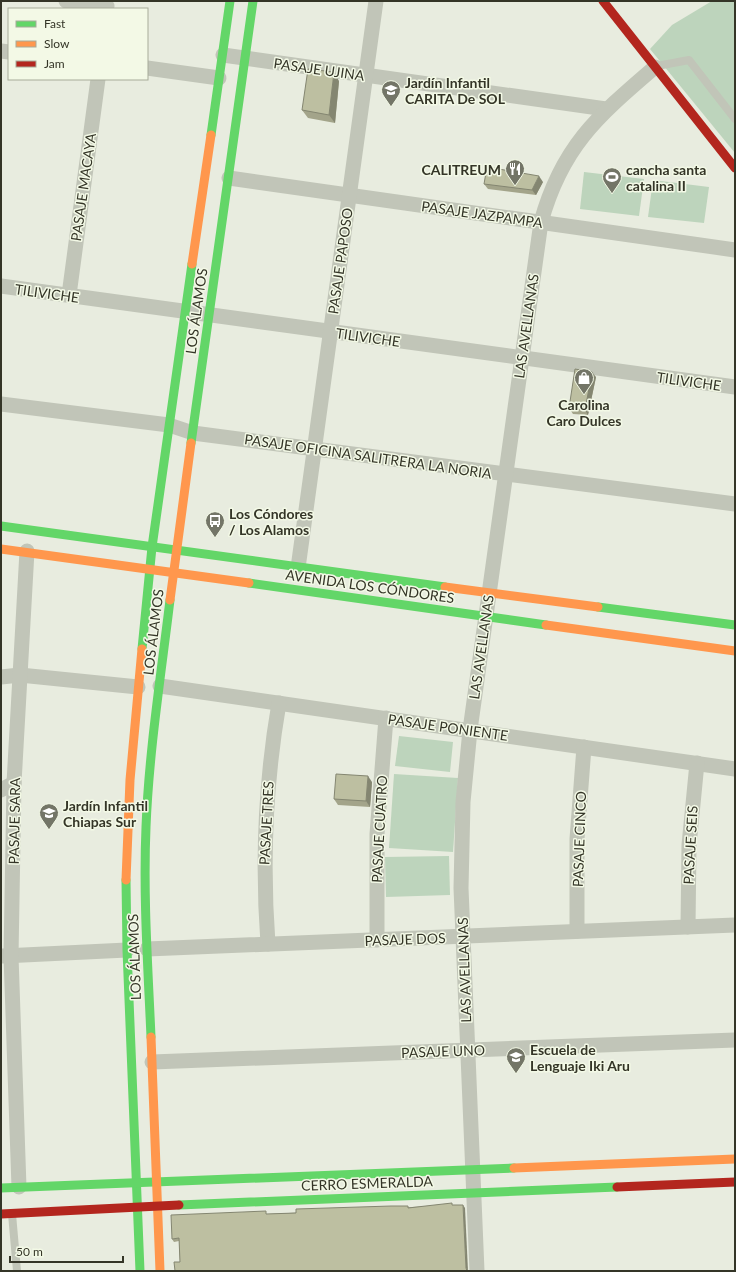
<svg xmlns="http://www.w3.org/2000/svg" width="736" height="1272" font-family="Lato,sans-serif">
<rect width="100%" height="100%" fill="#e8ecdf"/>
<!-- green -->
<g fill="#bdd4bc">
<polygon points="712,1 735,1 735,153 650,49 672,25"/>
<polygon points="584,172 644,179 639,216 580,209"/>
<polygon points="653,180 709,187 704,223 648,217"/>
<polygon points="399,736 453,742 450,772 395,766"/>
<polygon points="394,774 458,778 453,852 389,848"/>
<polygon points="449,856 450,895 386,897 385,857"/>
</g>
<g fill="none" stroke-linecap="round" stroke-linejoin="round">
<!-- lane -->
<g stroke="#c1c5b8" stroke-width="8">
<polyline points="657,66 689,60 735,119"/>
<polyline points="12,1214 17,1271"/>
</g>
<!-- street -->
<g stroke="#c1c5b8" stroke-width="15">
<polyline points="66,1 107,6"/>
<polyline points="1,51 9,52"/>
<polyline points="223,55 606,109"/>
<polyline points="147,68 219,78"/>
<polyline points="229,178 735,250"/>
<polyline points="1,286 735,387"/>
<polyline points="69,295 98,79"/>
<polyline points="1,404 169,425 193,433 735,504"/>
<polyline points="298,568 376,1"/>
<polyline points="1,677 20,675 138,687"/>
<polyline points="160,686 735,769"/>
<polyline points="1,790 14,783"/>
<polyline points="688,927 689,845 697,763"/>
<polyline points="577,931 577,839 584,747"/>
<polyline points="377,940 377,834 386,718"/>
<path d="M268 944C262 863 265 784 279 703"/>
<polyline points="147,949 735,925"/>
<polyline points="3,956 127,950"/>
<polyline points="152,1062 735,1040"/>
<polyline points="19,1187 11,956 14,783 27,551"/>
<path d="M477 1271 461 888 463 802 470 730 541 222C562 146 598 116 655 67"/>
</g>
<!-- fast -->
<g stroke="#63d668" stroke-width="9">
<polyline points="211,135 230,1"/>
<polyline points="191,443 253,1"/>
<polyline points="1,526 445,587"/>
<polyline points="249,583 546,625"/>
<polyline points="598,607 735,625"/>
<polyline points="142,649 152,547 192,264"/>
<polyline points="126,880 127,950 140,1271"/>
<path d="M151 1037C148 967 143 897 146 827 149 751 161 675 170 600"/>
<polyline points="1,1188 514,1168"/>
<polyline points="179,1205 617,1187"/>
</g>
<!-- slow -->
<g stroke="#ff974d" stroke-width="9">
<polyline points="192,264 211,135"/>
<polyline points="1,549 249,583"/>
<polyline points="445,587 598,607"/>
<polyline points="170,600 191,443"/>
<polyline points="546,625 735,651"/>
<polyline points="126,880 130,780 142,649"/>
<polyline points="151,1037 160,1271"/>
<polyline points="514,1168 735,1159"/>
</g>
<!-- jam -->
<g stroke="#b3261e" stroke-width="9">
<polyline points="603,1 735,168"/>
<polyline points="617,1187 735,1182"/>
<polyline points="1,1214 179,1205"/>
</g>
</g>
<!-- wall -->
<g fill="#a3a48a">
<polygon points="339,81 335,123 308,118 302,110"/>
<polygon points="543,182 536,195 488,189 484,184"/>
<polygon points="596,377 588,415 573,414 569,408"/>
<polygon points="372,782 370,807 338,805 334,799"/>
<polygon points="453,1205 465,1208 180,1262 179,1241 174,1242 172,1239 268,1214"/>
</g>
<!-- shaded-wall -->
<g fill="#848671">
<polygon points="334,72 339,81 335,123 329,115"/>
<polygon points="539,176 543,182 536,195 532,190"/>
<polygon points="592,372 596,377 588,415 585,410"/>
<polygon points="368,776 372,782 370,807 366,801"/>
<polygon points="463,1205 465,1208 468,1271 467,1271 466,1268"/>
</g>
<!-- building -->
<g fill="#bdbfa1" stroke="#848671">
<polygon points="308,69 334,72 329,115 302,110"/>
<polygon points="487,167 539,176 532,190 484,184"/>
<polygon points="575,369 592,372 585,410 569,408"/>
<polygon points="336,774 368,776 366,801 334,799"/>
<polygon points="452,1203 452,1205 463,1205 466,1268 467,1271 175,1271 174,1262 180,1262 179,1238 172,1239 171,1215 266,1211 266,1214 296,1213 296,1209 391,1206 408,1206 408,1208"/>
</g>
<!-- icons -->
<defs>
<symbol id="school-pin" viewBox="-11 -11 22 30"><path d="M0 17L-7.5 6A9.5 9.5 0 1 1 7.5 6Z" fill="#737567" stroke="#f3f9e6"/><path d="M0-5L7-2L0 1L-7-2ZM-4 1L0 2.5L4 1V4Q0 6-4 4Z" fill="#fff"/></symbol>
<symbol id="restaurant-pin" viewBox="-11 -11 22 30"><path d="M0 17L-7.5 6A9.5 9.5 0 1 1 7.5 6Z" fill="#737567" stroke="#f3f9e6"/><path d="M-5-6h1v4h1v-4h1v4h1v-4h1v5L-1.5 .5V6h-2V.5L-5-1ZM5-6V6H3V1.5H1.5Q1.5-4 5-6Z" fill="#fff"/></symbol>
<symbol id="stadium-pin" viewBox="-11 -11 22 30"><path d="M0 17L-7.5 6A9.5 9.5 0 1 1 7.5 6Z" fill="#737567" stroke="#f3f9e6"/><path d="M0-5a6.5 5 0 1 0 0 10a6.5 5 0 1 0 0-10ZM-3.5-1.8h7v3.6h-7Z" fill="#fff"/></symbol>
<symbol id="shop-pin" viewBox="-11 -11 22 30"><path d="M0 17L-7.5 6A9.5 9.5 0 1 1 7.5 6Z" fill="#737567" stroke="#f3f9e6"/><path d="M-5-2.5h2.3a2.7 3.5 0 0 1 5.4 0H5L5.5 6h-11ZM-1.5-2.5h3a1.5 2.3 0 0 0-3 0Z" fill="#fff"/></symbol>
<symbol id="bus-pin" viewBox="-11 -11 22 30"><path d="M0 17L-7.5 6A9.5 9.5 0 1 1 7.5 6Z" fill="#737567" stroke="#f3f9e6"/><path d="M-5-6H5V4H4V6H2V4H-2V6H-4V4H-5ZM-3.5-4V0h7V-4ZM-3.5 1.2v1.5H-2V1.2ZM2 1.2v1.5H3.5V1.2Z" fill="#fff"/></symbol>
</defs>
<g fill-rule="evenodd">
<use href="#school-pin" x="380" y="79" width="22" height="30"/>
<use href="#restaurant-pin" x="504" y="158" width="22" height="30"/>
<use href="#stadium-pin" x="601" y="166" width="22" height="30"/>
<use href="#shop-pin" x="573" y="367" width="22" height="30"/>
<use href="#bus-pin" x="204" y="510" width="22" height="30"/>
<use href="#school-pin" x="38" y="802" width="22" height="30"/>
<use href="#school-pin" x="505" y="1046" width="22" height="30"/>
</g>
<g text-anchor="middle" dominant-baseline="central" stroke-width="3" stroke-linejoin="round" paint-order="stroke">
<!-- street labels -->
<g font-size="14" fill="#343527" stroke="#f3f9e6">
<text transform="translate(319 69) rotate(8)">PASAJE UJINA</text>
<text transform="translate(83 187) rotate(-82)">PASAJE MACAYA</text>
<text transform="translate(482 214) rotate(8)">PASAJE JAZPAMPA</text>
<text transform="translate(340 261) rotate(-82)">PASAJE PAPOSO</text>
<text transform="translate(47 293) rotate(8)">TILIVICHE</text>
<text transform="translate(196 311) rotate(-82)">LOS ÁLAMOS</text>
<text transform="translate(526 326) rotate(-82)">LAS AVELLANAS</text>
<text transform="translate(368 337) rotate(8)">TILIVICHE</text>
<text transform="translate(689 381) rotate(8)">TILIVICHE</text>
<text transform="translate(368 456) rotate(8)">PASAJE OFICINA SALITRERA LA NORIA</text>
<text transform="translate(370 586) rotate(8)">AVENIDA LOS CÓNDORES</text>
<text transform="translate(153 632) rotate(-83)">LOS ÁLAMOS</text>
<text transform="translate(481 647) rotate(-82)">LAS AVELLANAS</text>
<text transform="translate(448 727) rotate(8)">PASAJE PONIENTE</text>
<text transform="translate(14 821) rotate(-89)">PASAJE SARA</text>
<text transform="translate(266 823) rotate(-87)">PASAJE TRES</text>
<text transform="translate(379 829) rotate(-87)">PASAJE CUATRO</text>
<text transform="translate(579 839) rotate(-88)">PASAJE CINCO</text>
<text transform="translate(690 845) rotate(-87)">PASAJE SEIS</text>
<text transform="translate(405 939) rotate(-2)">PASAJE DOS</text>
<text transform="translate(134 957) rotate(-92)">LOS ÁLAMOS</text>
<text transform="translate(464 970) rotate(-92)">LAS AVELLANAS</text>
<text transform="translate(443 1051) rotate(-2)">PASAJE UNO</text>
<text transform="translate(367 1183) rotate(-2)">CERRO ESMERALDA</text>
</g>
<!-- poi labels -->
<g font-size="14" font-weight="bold" fill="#343527" stroke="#f3f9e6" text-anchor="start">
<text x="405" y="82">Jardín Infantil<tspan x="405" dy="16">CARITA De SOL</tspan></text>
<text x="501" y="169" text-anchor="end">CALITREUM</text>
<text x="626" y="169">cancha santa<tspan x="626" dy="16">catalina II</tspan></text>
<text x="584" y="404" text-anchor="middle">Carolina<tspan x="584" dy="16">Caro Dulces</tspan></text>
<text x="229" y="513">Los Cóndores<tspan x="229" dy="16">/ Los Alamos</tspan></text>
<text x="63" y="805">Jardín Infantil<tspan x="63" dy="16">Chiapas Sur</tspan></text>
<text x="530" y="1049">Escuela de<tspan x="530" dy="16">Lenguaje Iki Aru</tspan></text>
</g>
</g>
<!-- border -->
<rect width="736" height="1272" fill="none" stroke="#343527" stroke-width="4"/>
<!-- legend -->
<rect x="8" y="8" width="140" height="72" fill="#f3f9e6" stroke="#a7ab9a"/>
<rect x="16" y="21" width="20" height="6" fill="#63d668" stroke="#a7ab9a"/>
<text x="44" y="28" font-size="12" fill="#343527">Fast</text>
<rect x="16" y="41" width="20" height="6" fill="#ff974d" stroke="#a7ab9a"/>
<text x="44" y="48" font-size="12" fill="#343527">Slow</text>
<rect x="16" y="61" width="20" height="6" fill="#b3261e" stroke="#a7ab9a"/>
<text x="44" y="68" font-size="12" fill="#343527">Jam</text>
<!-- scale -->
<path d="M10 1256v6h113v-6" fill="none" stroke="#343527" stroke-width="2"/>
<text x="16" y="1256" font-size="12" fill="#343527" stroke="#f3f9e6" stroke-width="3" paint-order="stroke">50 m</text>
</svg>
